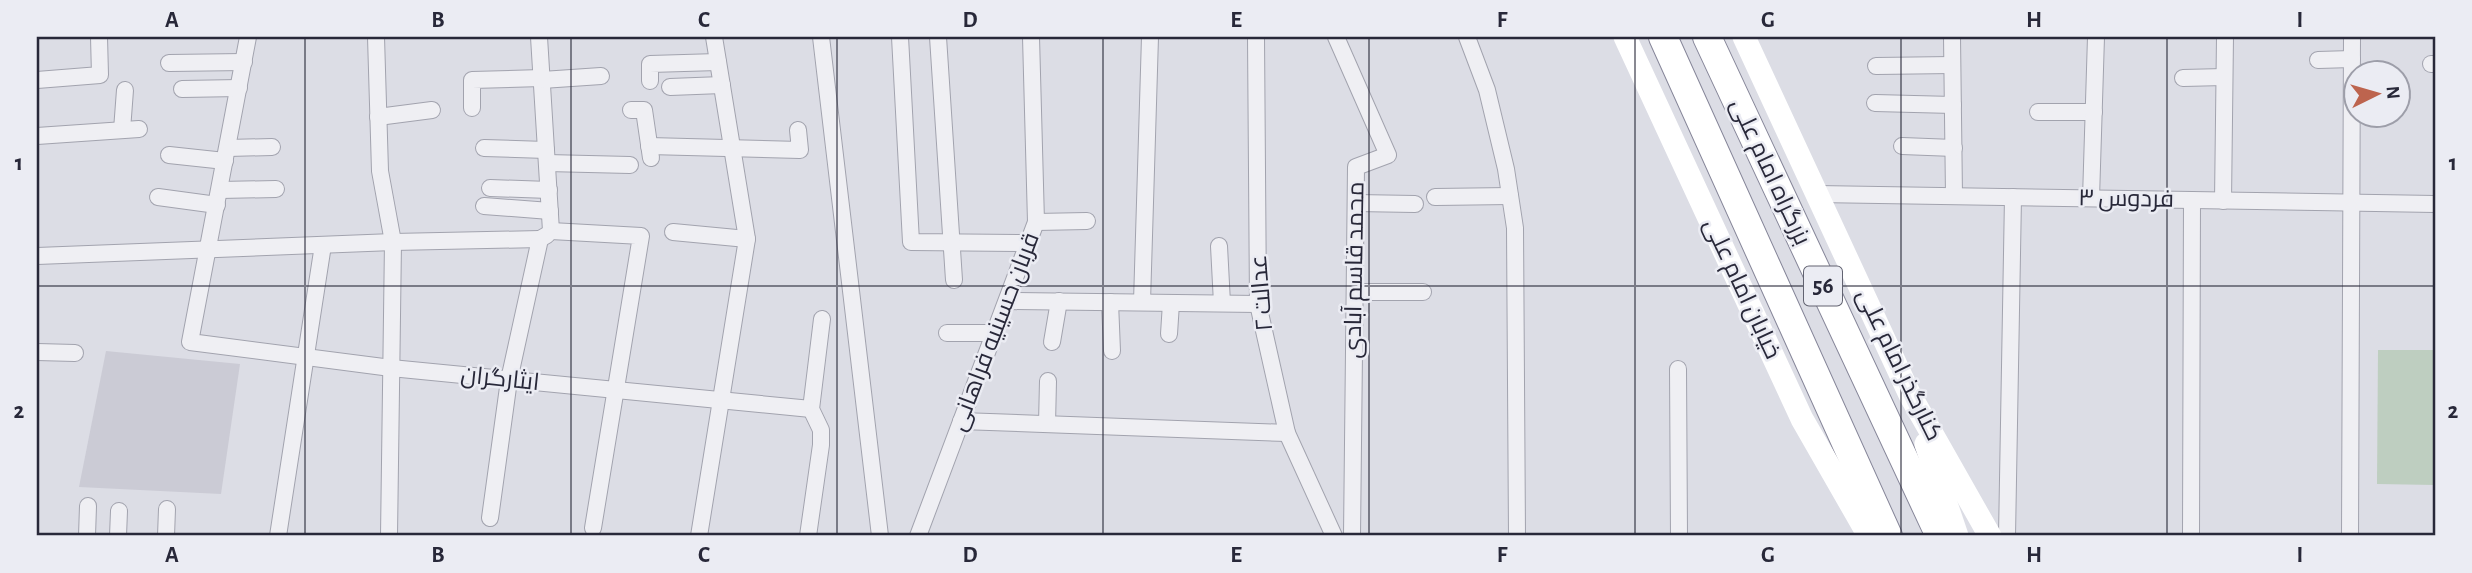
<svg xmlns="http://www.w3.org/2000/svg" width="2472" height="573" font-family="'Alegreya Sans',Cairo,sans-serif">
<rect width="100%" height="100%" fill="#dcdde5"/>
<!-- built -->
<polygon fill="#cbcbd5" points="106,351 240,364 221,494 79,487"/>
<!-- green -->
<polygon fill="#becec0" points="2378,350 2435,350 2435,485 2377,484"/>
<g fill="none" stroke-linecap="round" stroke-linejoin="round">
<defs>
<g id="minor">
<polyline points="248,37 190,342 391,368 811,409"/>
<polyline points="376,37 380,171 393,242 389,536"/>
<polyline points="539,37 551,231"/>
<polyline points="821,37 880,536"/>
<polyline points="900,37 911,242 1028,243"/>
<polyline points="938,37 954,280"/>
<polyline points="1256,37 1258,304 1287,433 1334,536"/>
<polyline points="1336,37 1388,155 1356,167 1352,536"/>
<polyline points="1467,37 1487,90 1506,169 1515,228 1517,536"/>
<polyline points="1952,37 1954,196"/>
<polyline points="2318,60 2352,59"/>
<polyline points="169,63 244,62"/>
<polyline points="2431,64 2435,64"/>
<polyline points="1876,66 1952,65"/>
<polyline points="2183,78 2224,77"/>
<polyline points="37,80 100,75 99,37"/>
<polyline points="542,80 601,76"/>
<polyline points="650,81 650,64 718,62"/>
<polyline points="670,87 722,85"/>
<polyline points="182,89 239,88"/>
<polyline points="1875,103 1953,105"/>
<polyline points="472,108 472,80 542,78"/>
<polyline points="631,110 644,110 651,158"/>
<polyline points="2038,112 2094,112"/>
<polyline points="378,117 432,110"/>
<polyline points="122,130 125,90"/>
<polyline points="37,136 139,129"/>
<polyline points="649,146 800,150 798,130"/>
<polyline points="1902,146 1954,148"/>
<polyline points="228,148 272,147"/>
<polyline points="484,148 546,150"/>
<polyline points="169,155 225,161"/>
<polyline points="547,163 630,165"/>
<polyline points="490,188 549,190"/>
<polyline points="220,190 276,189"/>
<polyline points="1817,194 2435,204"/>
<polyline points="158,197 217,205"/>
<polyline points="1435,197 1510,196"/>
<polyline points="2091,198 2096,37"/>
<polyline points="2223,201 2225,37"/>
<polyline points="1356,203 1415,204"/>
<polyline points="484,206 550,211"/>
<polyline points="1036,222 1087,221"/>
<polyline points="551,231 641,236 593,528"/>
<polyline points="673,232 747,239"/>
<polyline points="1219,246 1222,303"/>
<polyline points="37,256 393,242 540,239"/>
<polyline points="1355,292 1423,292"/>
<polyline points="1007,301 1258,304"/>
<polyline points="1110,302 1112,351"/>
<polyline points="1142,302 1150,37"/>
<polyline points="947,333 994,333"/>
<polyline points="1169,334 1171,303"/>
<polyline points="1052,342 1059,301"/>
<polyline points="37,352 75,353"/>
<polyline points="1678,369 1679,536"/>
<polyline points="961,421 1287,433"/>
<polyline points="1047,424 1048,381"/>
<polyline points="490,518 509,380 540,239 547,235"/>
<polyline points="87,536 88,506"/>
<polyline points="118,536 119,511"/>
<polyline points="166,536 167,509"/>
<polyline points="278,536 323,245"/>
<polyline points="699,536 747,239 714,37"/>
<polyline points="808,536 821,445 821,430 811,409 822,319"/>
<polyline points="918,536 1036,222 1031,37"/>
<polyline points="2007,536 2013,197"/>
<polyline points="2191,536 2192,200"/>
<polyline points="2350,536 2352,37"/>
</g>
<g id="trunk">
<polyline points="1663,37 1888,536"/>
<polyline points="1707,37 1940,536"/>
</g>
</defs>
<!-- minor casing -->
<use href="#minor" stroke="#a2a3ae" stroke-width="18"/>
<!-- trunk casing -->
<use href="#trunk" stroke="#868699" stroke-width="30"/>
<!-- minor -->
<use href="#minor" stroke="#efeff3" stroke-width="16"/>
<!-- secondary -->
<g stroke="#fff" stroke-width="23">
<polyline points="1625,37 1802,419 1869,536"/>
<polyline points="1744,37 1910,395 1990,536"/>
<polyline points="1926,444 1957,536"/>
</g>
<!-- trunk -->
<use href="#trunk" stroke="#fff" stroke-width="28"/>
</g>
<!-- grid -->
<path fill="none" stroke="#282839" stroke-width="2" stroke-opacity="0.55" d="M305 37V536M571 37V536M837 37V536M1103 37V536M1369 37V536M1635 37V536M1901 37V536M2167 37V536M37 286H2435"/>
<g text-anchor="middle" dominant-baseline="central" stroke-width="5" stroke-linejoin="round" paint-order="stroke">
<!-- shield labels -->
<rect fill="#ebecf3" stroke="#626371" stroke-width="2" x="1804" y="266.5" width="38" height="39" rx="5"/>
<g font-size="23" font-weight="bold" fill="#282839">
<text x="1823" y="286">56</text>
</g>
<!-- street labels -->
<g font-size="24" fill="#282839" stroke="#ebecf3">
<text transform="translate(1770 172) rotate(65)">بزرگراه امام علی</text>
<text transform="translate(2126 199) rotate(1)">فردوس ۳</text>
<text transform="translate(1355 270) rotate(-89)">محمد قاسم آبادی</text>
<text transform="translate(1742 289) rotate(65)">خیابان امام علی</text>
<text transform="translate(1262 293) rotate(-95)">عدالت ۲</text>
<text transform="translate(995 332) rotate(-69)">قربان حسینیه فراهانی</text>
<text transform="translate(1899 365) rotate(64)">کنارگذر امام علی</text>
<text transform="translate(500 379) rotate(6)">ایثارگران</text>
</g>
</g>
<!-- border -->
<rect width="2472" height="573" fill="none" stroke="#ebecf3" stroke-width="77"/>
<!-- north arrow -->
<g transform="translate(2377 94) rotate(85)"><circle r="33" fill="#ebecf3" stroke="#9d9ea9" stroke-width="2"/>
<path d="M0-5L12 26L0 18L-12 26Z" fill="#bd644e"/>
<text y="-10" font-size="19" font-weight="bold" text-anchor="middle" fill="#282839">N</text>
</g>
<rect x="38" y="38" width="2396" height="496" fill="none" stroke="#282839" stroke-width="2.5"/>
<g font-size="23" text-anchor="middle" font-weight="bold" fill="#282839">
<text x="172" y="27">A</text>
<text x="438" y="27">B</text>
<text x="704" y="27">C</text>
<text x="970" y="27">D</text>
<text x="1236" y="27">E</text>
<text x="1502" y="27">F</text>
<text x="1768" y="27">G</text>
<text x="2034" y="27">H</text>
<text x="2300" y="27">I</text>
<text x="19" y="170">1</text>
<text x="2453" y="170">1</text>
<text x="19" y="418">2</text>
<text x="2453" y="418">2</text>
<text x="172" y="562">A</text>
<text x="438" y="562">B</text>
<text x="704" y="562">C</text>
<text x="970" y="562">D</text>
<text x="1236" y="562">E</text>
<text x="1502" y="562">F</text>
<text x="1768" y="562">G</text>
<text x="2034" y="562">H</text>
<text x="2300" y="562">I</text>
</g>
</svg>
